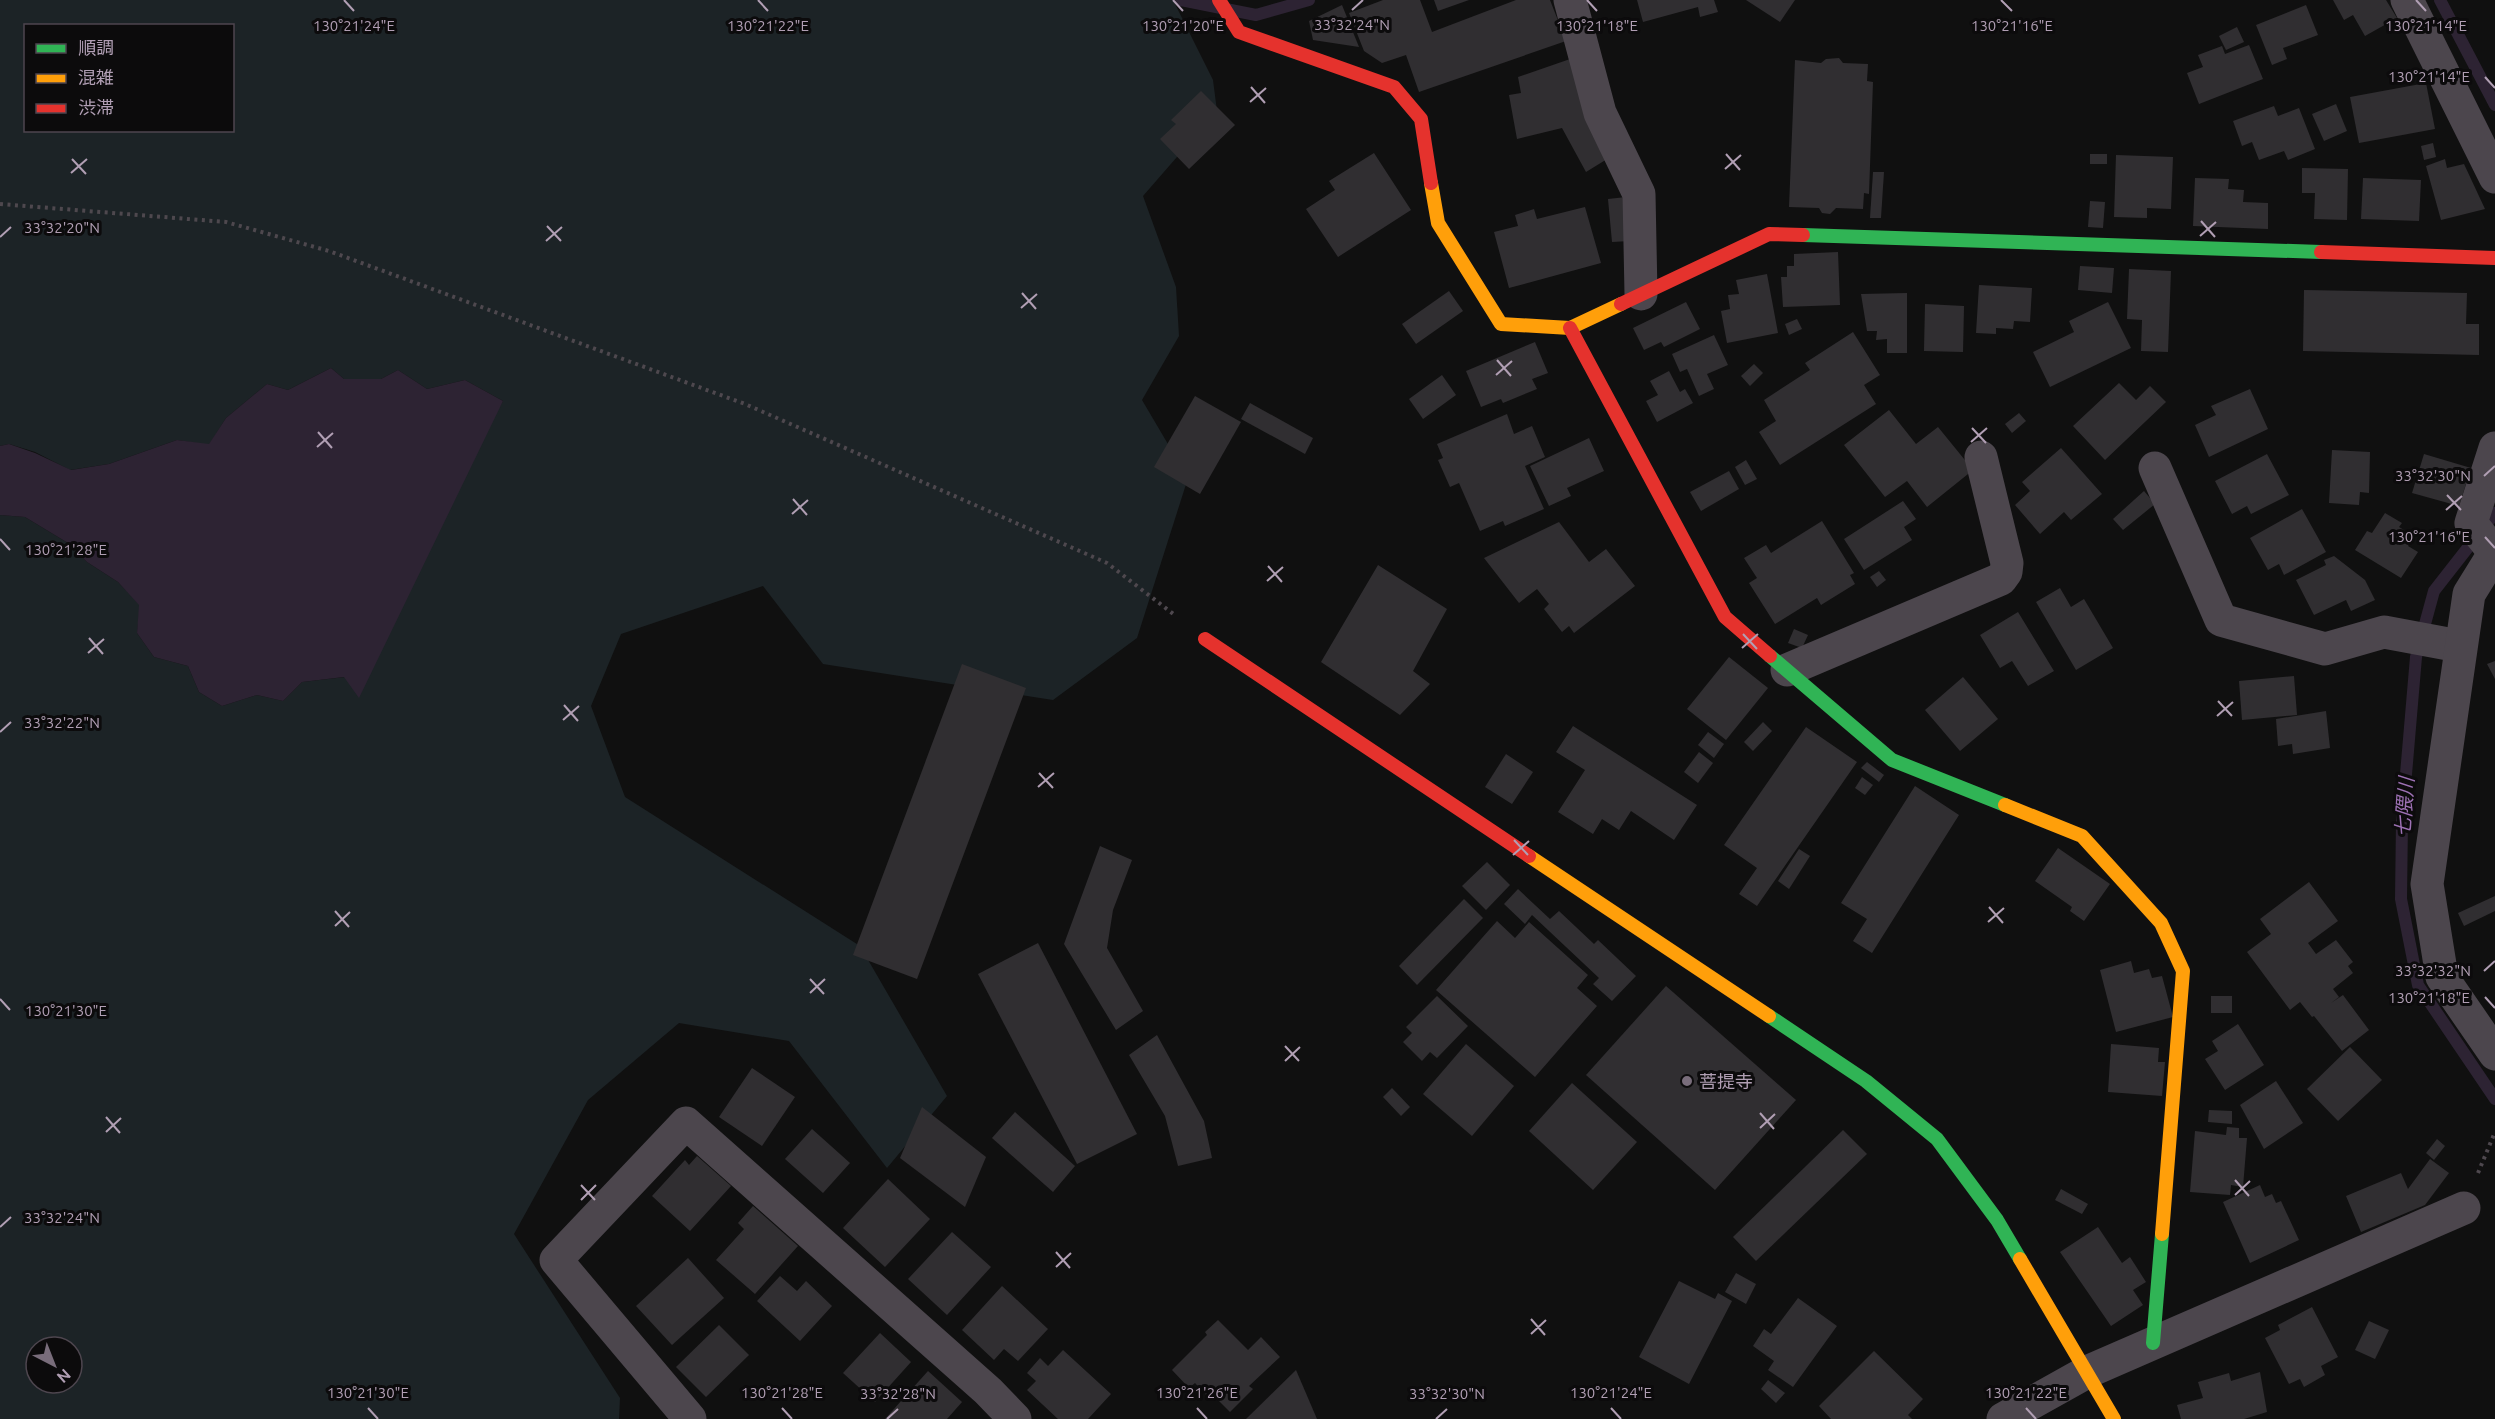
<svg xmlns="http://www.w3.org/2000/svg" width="2495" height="1419" font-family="Ubuntu,'Noto Sans JP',sans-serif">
<rect width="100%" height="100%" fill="#101010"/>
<!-- green -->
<path fill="#1c2326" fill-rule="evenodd" d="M0 0H1173L1213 80 1217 111 1143 196 1176 287 1179 336 1142 400 1188 478 1137 638 1053 700 823 664 763 586 621 634 591 706 625 797 860 946 947 1096 887 1168 789 1041 679 1023 588 1100 514 1234 620 1398 619 1419H0V515L25 517 68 543 87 562 118 582 140 605 137 633 154 657 188 666 199 692 222 706 257 695 283 701 302 682 345 677 503 401 465 380 427 389 398 370 381 379H344L331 368 288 390 267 384 226 418 209 445 177 440 109 464 70 470 35 452 9 444 0 446ZM26 26H232V130H26ZM36 1347H72V1383H36Z"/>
<!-- water -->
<polygon fill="#2d2333" points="331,368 344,379 381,379 398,370 427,389 465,380 503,401 359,698 344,677 302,682 283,701 257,695 222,706 199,692 188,666 154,657 137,633 139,605 118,582 87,562 68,543 25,517 0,515 0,446 9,444 35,453 71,470 109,464 177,440 209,444 226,418 267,384 288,390"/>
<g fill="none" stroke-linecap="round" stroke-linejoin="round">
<!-- stream -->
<g stroke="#2d2333" stroke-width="12">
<polyline points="1181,0 1256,15 1309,0"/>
<polyline points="2440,0 2495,105"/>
<polyline points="2495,513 2434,591 2416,657 2402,821 2401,899 2418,985 2495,1099"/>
</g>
</g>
<!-- building -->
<g fill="#302e31">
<polygon points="1383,0 1420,0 1432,32 1516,0 1550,0 1566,41 1419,92 1406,55 1382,63 1364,51 1349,13"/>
<polygon points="1434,0 1469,0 1438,11"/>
<polygon points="1637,0 1714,0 1718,12 1700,17 1698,7 1643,22"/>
<polygon points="1746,0 1795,0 1780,22"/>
<polygon points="2333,0 2386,0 2397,18 2365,36 2353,15 2344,20"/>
<polygon points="1342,5 1359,47 1313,40 1309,21"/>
<polygon points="2306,5 2318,35 2283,48 2287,59 2272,65 2256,25"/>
<polygon points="2237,27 2244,42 2226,50 2219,36"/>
<polygon points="2249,45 2263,79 2199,104 2187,73 2203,67 2198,55 2222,46 2225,54"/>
<polygon points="1573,58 1612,156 1586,172 1562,128 1517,139 1509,95 1521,93 1518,77"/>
<polygon points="1839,58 1843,63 1868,64 1867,81 1873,82 1869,194 1864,193 1863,209 1836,208 1830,214 1822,213 1819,208 1789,207 1795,60 1821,63 1826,59"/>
<polygon points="2426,83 2435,129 2359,143 2350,97"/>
<polygon points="1201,91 1235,125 1189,169 1160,139 1176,124 1171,120"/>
<polygon points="2336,104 2347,131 2324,141 2312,114"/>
<polygon points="2274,106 2278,116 2299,108 2315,149 2288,160 2284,151 2259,160 2252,142 2242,146 2233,121"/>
<polygon points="2433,143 2436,157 2424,160 2421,146"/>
<polygon points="1374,153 1411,210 1338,257 1306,209 1335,190 1329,181"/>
<rect x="2090" y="154" width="17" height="10"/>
<polygon points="2116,155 2173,157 2171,209 2147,208 2147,218 2114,217"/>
<polygon points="2445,159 2447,168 2464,164 2485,209 2441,220 2426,166"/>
<polygon points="2302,168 2348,169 2347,220 2314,219 2315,193 2302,193"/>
<polygon points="1873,172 1884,172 1881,218 1870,218"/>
<polygon points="2195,178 2229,179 2228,189 2244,190 2243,202 2268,203 2268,229 2193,226"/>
<polygon points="2363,178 2421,180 2419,221 2361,219"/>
<polygon points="1626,197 1630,241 1612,242 1608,199"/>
<polygon points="2090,201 2105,202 2103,228 2088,227"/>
<polygon points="1585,207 1601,263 1509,288 1494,232 1518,226 1515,215 1534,209 1537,219"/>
<polygon points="1838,252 1840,305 1783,307 1781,277 1787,277 1787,266 1794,266 1794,254"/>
<polygon points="2080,266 2114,268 2112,293 2078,290"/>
<polygon points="2129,269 2171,271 2168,352 2141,351 2142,320 2127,319"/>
<polygon points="1767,274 1778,333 1727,343 1721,311 1730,309 1728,295 1739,294 1736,280"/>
<polygon points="1979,285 2032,288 2030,322 2014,321 2013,329 1996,328 1996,334 1976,333"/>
<polygon points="2304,290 2467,293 2466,324 2479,324 2479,355 2303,351"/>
<polygon points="1449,291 1463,311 1416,344 1402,324"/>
<polygon points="1907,293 1907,353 1887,353 1887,339 1876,340 1877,331 1867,331 1861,294"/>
<polygon points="1686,302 1700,329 1664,347 1661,342 1644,350 1633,328"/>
<polygon points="2108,302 2131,348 2050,387 2033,352 2074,332 2069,321"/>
<polygon points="1925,304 1964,306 1963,352 1924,351"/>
<polygon points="1797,319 1802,329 1789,335 1785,324"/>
<polygon points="1853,332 1880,375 1864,385 1876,404 1780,465 1759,432 1776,421 1764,400 1810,370 1805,363"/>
<polygon points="1714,335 1728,365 1707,374 1714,389 1699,396 1687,369 1680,372 1672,354"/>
<polygon points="1535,342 1548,373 1532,379 1537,389 1503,403 1501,399 1481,407 1466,371"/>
<polygon points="1754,364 1763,373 1750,386 1741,376"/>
<polygon points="1669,371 1680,392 1685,389 1693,403 1657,422 1646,401 1658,395 1650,381"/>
<polygon points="1442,375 1456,395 1423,419 1409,399"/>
<polygon points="2119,383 2136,400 2150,386 2166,402 2105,460 2073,426"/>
<polygon points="2250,389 2268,429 2209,457 2195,425 2216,415 2211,406"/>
<polygon points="1195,396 1241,422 1200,494 1154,467"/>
<polygon points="1250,403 1313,438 1305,454 1241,419"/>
<polygon points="1889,410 1916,444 1938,427 1973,470 1927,507 1907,481 1885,497 1844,445"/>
<polygon points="2019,413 2026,421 2012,433 2005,424"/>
<polygon points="1507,414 1514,434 1532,426 1545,457 1525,466 1544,509 1505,526 1503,521 1480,531 1459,483 1450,487 1438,460 1443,458 1437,444"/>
<polygon points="1589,438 1604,471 1567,488 1571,496 1549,506 1530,466"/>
<polygon points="2061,448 2102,494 2071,520 2064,512 2040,534 2015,505 2030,491 2022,482"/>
<polygon points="2332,450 2370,452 2369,493 2360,492 2359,505 2329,503"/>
<polygon points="2267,454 2289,495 2251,514 2247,506 2232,514 2215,481"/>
<polygon points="2424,454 2471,468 2459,506 2412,493"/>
<polygon points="1746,460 1757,479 1745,485 1735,467"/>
<polygon points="1729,471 1739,489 1701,511 1690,492"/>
<polygon points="2144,491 2155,504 2123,530 2113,519"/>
<polygon points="1903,501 1916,519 1904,527 1912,540 1864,570 1844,539"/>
<polygon points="2302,509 2326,552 2284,575 2279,564 2268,570 2250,538"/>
<polygon points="2385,513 2402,523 2399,527 2414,536 2408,546 2418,552 2401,578 2355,550 2367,531 2372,533"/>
<polygon points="1822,521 1854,573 1850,575 1855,584 1821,605 1817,598 1775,624 1749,583 1757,578 1744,558 1766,545 1771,553"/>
<polygon points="1559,522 1589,562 1606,549 1635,586 1574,633 1569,626 1562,632 1544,609 1549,604 1537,589 1519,603 1484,558"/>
<polygon points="2334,556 2365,580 2375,600 2351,611 2346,600 2314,615 2296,580 2326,565 2324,560"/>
<polygon points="1378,565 1447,609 1413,671 1430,684 1400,715 1321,662"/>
<polygon points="1879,571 1886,580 1877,587 1870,577"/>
<polygon points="2060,588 2071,607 2084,599 2113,648 2076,670 2036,602"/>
<polygon points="2018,612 2054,671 2028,686 2012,661 2000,668 1980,635"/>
<polygon points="1794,629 1808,635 1802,648 1788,643"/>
<polygon points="1729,657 1768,688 1726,740 1687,709"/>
<polygon points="2495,661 2495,679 2487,664"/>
<polygon points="962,664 1026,688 917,979 853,955"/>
<polygon points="2294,676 2297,715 2242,720 2239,681"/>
<polygon points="1963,677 1998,719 1960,751 1925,710"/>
<polygon points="2326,711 2330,748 2293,754 2292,744 2278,746 2276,719"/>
<polygon points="1763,722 1772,731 1753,751 1744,742"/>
<polygon points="1573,726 1697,805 1674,840 1631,811 1619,830 1602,819 1593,834 1558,812 1585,770 1556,752"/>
<polygon points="1806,727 1857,762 1757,906 1739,894 1757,868 1724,845"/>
<polygon points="1708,732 1724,744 1714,758 1698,745"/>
<polygon points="1699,752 1713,763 1698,783 1684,772"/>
<polygon points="1506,754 1533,772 1512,804 1485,787"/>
<polygon points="1867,762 1884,775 1879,782 1861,768"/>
<polygon points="1862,777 1873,785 1865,795 1855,788"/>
<polygon points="1915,786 1959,815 1872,953 1853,941 1867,919 1841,903"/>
<polygon points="1100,846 1132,860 1113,910 1107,948 1143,1011 1116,1030 1064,944"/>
<polygon points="2058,848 2110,884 2084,921 2070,911 2072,907 2035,881"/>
<polygon points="1799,849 1810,856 1789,889 1778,881"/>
<polygon points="1487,862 1510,885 1486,910 1462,886"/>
<polygon points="2309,882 2338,921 2308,943 2316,954 2336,940 2353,962 2348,966 2353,973 2333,989 2339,997 2331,1003 2343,995 2369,1030 2342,1051 2314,1016 2312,1017 2300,1002 2290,1010 2247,952 2271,934 2260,919"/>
<polygon points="1518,889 1550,919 1559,911 1594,944 1598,940 1636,976 1612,1001 1593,984 1599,978 1532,915 1525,924 1504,904"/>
<polygon points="2495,896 2495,911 2464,926 2458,913"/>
<polygon points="1464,899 1483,918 1417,985 1399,966"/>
<polygon points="1497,921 1515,938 1529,922 1588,975 1577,988 1597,1006 1535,1077 1436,990"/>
<polygon points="1038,943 1137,1134 1077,1164 978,974"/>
<polygon points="2131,961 2134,973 2149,969 2152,978 2162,976 2173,1017 2116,1032 2100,970"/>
<polygon points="1666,986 1796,1100 1715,1190 1586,1075"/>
<polygon points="1437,996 1468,1026 1437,1058 1430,1052 1422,1061 1403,1042 1412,1033 1406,1027"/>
<rect x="2211" y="996" width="21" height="17"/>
<polygon points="2238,1024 2264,1065 2225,1090 2205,1059 2218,1051 2212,1041"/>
<polygon points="1157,1035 1204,1121 1212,1158 1178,1166 1165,1116 1129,1055"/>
<polygon points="1466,1044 1514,1086 1472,1136 1423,1094"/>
<polygon points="2111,1044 2159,1048 2158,1062 2165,1062 2162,1096 2108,1092"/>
<polygon points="2350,1047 2382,1080 2338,1121 2307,1089"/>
<polygon points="752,1068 795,1097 762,1146 719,1117"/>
<polygon points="2276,1081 2303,1123 2264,1149 2240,1105"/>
<polygon points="1572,1083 1637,1142 1593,1190 1529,1131"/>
<polygon points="1392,1088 1410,1107 1401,1116 1383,1097"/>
<polygon points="922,1107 986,1157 965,1207 900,1158"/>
<polygon points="2209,1110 2232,1111 2232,1124 2208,1122"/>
<polygon points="1015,1112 1075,1166 1053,1192 992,1138"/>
<polygon points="2227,1127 2239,1128 2239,1138 2247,1138 2243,1187 2231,1185 2230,1195 2190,1192 2195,1131 2226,1135"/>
<polygon points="812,1129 850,1163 823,1193 785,1159"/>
<polygon points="1843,1130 1867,1154 1756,1261 1733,1237"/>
<polygon points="2437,1139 2445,1146 2434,1160 2426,1153"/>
<polygon points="697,1156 731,1186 690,1231 652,1196 685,1160 689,1165"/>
<polygon points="2430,1159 2449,1173 2425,1205 2361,1232 2346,1196 2401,1173 2408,1189"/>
<polygon points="888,1179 930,1219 885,1267 843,1228"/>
<polygon points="2260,1185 2265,1197 2272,1194 2276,1203 2281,1201 2299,1240 2250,1263 2223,1202"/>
<polygon points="2061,1189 2088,1204 2082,1214 2055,1200"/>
<polygon points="753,1206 798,1246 755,1294 716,1260 744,1229 738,1223"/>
<polygon points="2098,1227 2122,1263 2130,1257 2146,1282 2133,1290 2143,1305 2111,1326 2060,1252"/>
<polygon points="952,1232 991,1267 947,1315 908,1279"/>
<polygon points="688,1258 724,1298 672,1345 636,1306"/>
<polygon points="1736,1273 1756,1284 1746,1304 1725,1292"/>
<polygon points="780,1276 797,1291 806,1281 832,1306 800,1341 757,1301"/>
<polygon points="1679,1281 1715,1299 1718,1293 1732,1301 1689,1384 1639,1357"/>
<polygon points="1002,1286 1048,1329 1018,1361 1004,1349 994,1360 962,1330"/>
<polygon points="1798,1298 1837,1326 1793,1387 1768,1370 1774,1361 1753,1346 1764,1329 1771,1334"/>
<polygon points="2312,1307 2338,1357 2321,1366 2325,1375 2304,1387 2300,1379 2289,1384 2265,1338 2280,1330 2278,1325"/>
<polygon points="1218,1320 1248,1350 1261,1337 1280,1357 1249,1386 1253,1389 1230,1412 1212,1394 1208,1397 1195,1383 1189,1388 1172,1370 1207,1335 1205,1332"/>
<polygon points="2369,1321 2389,1330 2375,1359 2355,1350"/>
<polygon points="719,1325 749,1355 706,1397 676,1367"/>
<polygon points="880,1333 911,1362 875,1402 843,1373"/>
<polygon points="1063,1350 1111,1394 1088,1419 1058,1419 1027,1390 1036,1381 1027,1373 1040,1358 1048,1366"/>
<polygon points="1874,1351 1923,1399 1908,1415 1912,1419 1831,1419 1819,1406"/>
<polygon points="1296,1370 1317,1419 1246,1419"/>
<polygon points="928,1371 962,1402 947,1419 885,1419"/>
<polygon points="2260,1372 2267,1412 2244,1419 2181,1419 2177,1405 2203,1398 2198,1382 2229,1373 2231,1381"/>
<polygon points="1768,1380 1785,1393 1776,1403 1761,1389"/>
</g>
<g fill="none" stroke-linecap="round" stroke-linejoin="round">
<!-- path -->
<g stroke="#4e484e" stroke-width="4" stroke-dasharray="3 4.5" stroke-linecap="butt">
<polyline points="0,204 226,222 329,251 745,404 1107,563 1176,616"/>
<polyline points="2478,1173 2495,1132"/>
</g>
<!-- street -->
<g stroke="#4c464d" stroke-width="33">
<polyline points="1570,0 1600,113 1639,194 1641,294"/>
<polyline points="2407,0 2495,177"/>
<polyline points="2155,468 2221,620 2325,649 2384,632 2459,646"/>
<polyline points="2494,552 2471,523 2495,448"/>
<polyline points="2495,552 2469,594 2427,884 2442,977 2495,1054"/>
<polyline points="1787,670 2001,579 2006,572 2007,563 1981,457"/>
<polyline points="690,1419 556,1260 686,1123 988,1391 1015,1419"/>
<polyline points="2003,1419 2087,1372 2464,1208"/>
</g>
<!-- fast -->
<g stroke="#30b455" stroke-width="14">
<polyline points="1803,235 2321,252"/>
<polyline points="1770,656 1892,760 2005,805"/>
<polyline points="1769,1016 1866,1081 1937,1139 1997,1220 2020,1259"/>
<polyline points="2153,1343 2162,1234"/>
</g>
<!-- slow -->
<g stroke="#ff9f0a" stroke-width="14">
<polyline points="1431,183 1438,223 1501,324 1570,328 1621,304"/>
<polyline points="2005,805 2082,836 2161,923 2183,971 2162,1234"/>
<polyline points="1529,856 1769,1016"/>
<polyline points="2020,1259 2114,1419"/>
</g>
<!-- jam -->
<g stroke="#e5322d" stroke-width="14">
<polyline points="1219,0 1239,32 1394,87 1421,119 1431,183"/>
<polyline points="2321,252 2495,258"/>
<polyline points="1621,304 1769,234 1803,235"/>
<polyline points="1570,328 1725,617 1770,656"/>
<polyline points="1205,639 1529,856"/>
</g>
</g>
<!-- ticks -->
<path fill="none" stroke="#b19fb4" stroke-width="2" d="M344 0 354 11M758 0 768 11M1173 0 1183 11M1587 0 1597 11M2001 0 2012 11M2416 0 2426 11M1352 10 1363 0M2485 77 2495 88M1251 87 1265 103M1250 102 1266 88M1726 154 1740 170M72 159 86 174M1725 169 1741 155M71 173 87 159M2201 221 2215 237M547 226 561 241M2200 236 2216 222M0 237 11 227M546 241 562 227M1022 293 1036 309M1021 308 1037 294M1497 360 1511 376M1496 375 1512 361M1972 428 1986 443M318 432 332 448M1971 442 1987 428M317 447 333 433M2484 476 2495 466M2447 495 2461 510M793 499 807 515M2446 510 2462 496M792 514 808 500M2485 537 2495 548M0 539 10 550M1268 566 1282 582M1267 581 1283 567M1743 634 1757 649M89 638 103 654M1742 648 1758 634M88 653 104 639M2218 701 2232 716M564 705 578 721M2217 716 2233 702M563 720 579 706M0 732 11 722M1039 773 1053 788M1038 787 1054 773M1514 840 1528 855M1513 855 1529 841M1989 907 2003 923M335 911 349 927M1988 922 2004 908M335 926 350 912M2484 971 2495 961M810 979 824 994M810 993 825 979M2485 997 2495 1008M0 999 10 1010M1285 1046 1299 1061M1285 1061 1300 1047M1760 1113 1774 1129M106 1117 120 1133M1760 1128 1775 1114M106 1132 121 1118M2235 1180 2249 1196M581 1185 595 1200M2235 1195 2250 1181M581 1200 596 1185M0 1227 11 1217M1056 1252 1070 1268M1056 1267 1071 1253M1531 1319 1545 1335M1531 1334 1546 1320M368 1408 378 1419M782 1408 792 1419M1197 1408 1207 1419M1611 1408 1621 1419M2026 1408 2036 1419M887 1419 898 1409M1436 1419 1447 1409"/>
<!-- markers -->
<circle fill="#796d7b" stroke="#0c0b0c" stroke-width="2" cx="1687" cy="1081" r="6"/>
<g text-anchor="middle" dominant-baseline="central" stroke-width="6" stroke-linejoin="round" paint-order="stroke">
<!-- poi labels -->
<g font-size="18" fill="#b19fb4" stroke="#0c0b0c" text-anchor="start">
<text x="1699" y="1081">菩提寺</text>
</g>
<!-- water labels -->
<g font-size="20" font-style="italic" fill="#9d71b4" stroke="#0c0b0c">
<text transform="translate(2404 807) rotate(-86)">七隈川</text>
</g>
</g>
<g font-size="15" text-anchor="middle" fill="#b19fb4" stroke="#0c0b0c" stroke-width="6" stroke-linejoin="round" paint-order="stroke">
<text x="1352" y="30">33°32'24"N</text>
<text x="2426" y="31">130°21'14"E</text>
<text x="354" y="31">130°21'24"E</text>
<text x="768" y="31">130°21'22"E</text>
<text x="1183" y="31">130°21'20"E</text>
<text x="1597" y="31">130°21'18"E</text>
<text x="2012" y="31">130°21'16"E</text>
<text x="2429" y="82">130°21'14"E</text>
<text x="62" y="233">33°32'20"N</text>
<text x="2433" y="481">33°32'30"N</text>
<text x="2429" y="542">130°21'16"E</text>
<text x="66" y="555">130°21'28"E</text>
<text x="62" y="728">33°32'22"N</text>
<text x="2433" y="976">33°32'32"N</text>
<text x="2429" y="1003">130°21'18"E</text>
<text x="66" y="1016">130°21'30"E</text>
<text x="62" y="1223">33°32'24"N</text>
<text x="368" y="1398">130°21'30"E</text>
<text x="782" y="1398">130°21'28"E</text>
<text x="1197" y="1398">130°21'26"E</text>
<text x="1611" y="1398">130°21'24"E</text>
<text x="2026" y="1398">130°21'22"E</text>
<text x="898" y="1399">33°32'28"N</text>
<text x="1447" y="1399">33°32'30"N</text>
</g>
<!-- legend -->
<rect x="24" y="24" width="210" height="108" fill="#0c0b0c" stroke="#4e464f" stroke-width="1.5"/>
<rect x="36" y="44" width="30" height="9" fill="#30b455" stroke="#4e464f" stroke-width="1.5"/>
<text x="78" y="54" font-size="18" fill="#b19fb4">順調</text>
<rect x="36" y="74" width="30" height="9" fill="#ff9f0a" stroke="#4e464f" stroke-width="1.5"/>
<text x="78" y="84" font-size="18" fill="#b19fb4">混雑</text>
<rect x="36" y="104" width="30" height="9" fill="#e5322d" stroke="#4e464f" stroke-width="1.5"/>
<text x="78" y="114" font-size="18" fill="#b19fb4">渋滞</text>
<!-- north arrow -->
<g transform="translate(54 1365) rotate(138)"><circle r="28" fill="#0c0b0c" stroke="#4e464f" stroke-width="1.5"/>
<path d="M0-4.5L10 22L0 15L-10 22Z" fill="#796d7b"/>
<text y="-9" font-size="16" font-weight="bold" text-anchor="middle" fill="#b19fb4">N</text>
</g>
</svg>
